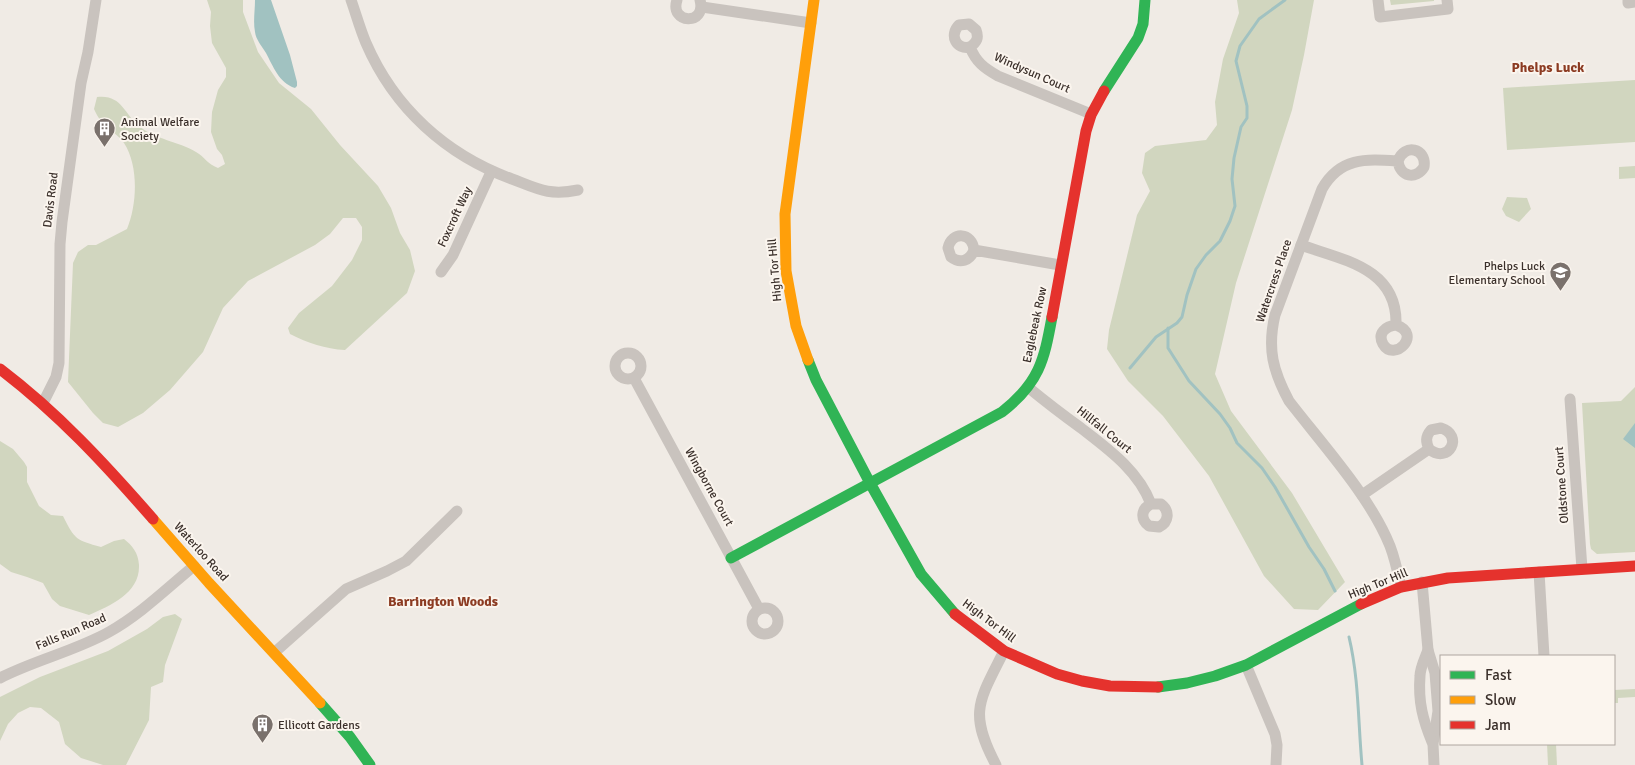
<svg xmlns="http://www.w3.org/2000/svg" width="1635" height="765" font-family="Signika,sans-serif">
<rect width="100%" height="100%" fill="#f0ebe5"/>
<!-- green -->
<g fill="#d1d6bf">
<path d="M207 0H243V12L258 52 279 83 311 109 340 145 378 186 391 208 400 233 410 250 415 271 407 293 345 350C325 349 308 343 290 334L288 328 299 313 332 286 352 260 362 240V227L356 218H343L330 234 315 245 248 281 223 308 203 352 170 390 143 413 118 427 103 423 93 413 68 382 73 263 78 252 88 245H96L127 229C137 205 139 166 124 143 118 135 109 129 102 122 98 118 96 113 94 109L97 97C121 94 124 113 139 126 156 140 178 141 196 152 205 157 207 164 218 168L225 164 222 155 217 149 211 132 212 112 218 90 226 77V68L212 43 210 26 211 12Z"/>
<polygon points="1237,0 1314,0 1304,55 1292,110 1236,283 1215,374 1231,411 1292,493 1345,582 1318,610 1294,609 1264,576 1209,476 1163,416 1128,381 1107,349 1109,330 1137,215 1150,191 1142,173 1145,153 1155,146 1206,140 1217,125 1215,102 1223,59 1239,13"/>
<polygon points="1390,0 1434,0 1434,1 1391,5"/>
<polygon points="1635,80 1635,142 1507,150 1503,88"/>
<polygon points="1635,166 1635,178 1619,179 1619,167"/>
<polygon points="1507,197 1527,198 1531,209 1519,222 1506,216 1502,209"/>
<polygon points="1635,387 1635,552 1597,554 1591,549 1590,544 1582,403 1621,401"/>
<path d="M0 441 13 449 24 462 27 467V482L39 506 51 515 63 516C75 540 76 540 101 547L114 541 124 539C133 546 138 553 139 565 140 593 111 605 89 615L60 606 52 599 43 583 27 577 11 572 0 564Z"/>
<polygon points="175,614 182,619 165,665 163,682 151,687 149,720 126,765 103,765 81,758 65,744 59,722 41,708 30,707 18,713 8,724 0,741 0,697 40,677 108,651 147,629 163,617"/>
<polygon points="1635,689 1635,697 1618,698 1618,703 1614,703 1614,690"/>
<polygon points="1547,744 1556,744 1557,765 1548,765"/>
</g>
<!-- water -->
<g fill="#a1c2c1">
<path d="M255 0H271L290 55 297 82V86L295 88C279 83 273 66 266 53 262 46 256 40 255 32 253 22 255 10 255 0Z"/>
<polygon points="1635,423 1635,448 1623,439"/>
</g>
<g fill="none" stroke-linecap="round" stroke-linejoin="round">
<!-- stream -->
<g stroke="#a1c2c1" stroke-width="3">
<polyline points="1168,328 1168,348 1189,381 1220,414 1230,428 1237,443 1262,468 1275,487 1309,547 1324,569 1335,591"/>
<polyline points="1130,368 1156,337 1177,323 1182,317 1187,295 1196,269 1206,255 1220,241 1230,221 1235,206 1232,179 1234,158 1241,127 1247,118 1247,106 1236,61 1240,46 1259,19 1285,0"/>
<path d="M1349 637C1359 679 1358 722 1362 765"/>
</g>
<!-- street -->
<g stroke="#c9c3be" stroke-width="11">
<path d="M351 0C356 14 360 29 366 43 394 108 446 155 512 179 538 189 549 196 578 190"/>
<path d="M677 0C669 24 707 26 700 0"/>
<polyline points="1378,0 1380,17 1448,9 1447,0"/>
<polyline points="1628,0 1628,3 1635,2"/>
<polyline points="702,7 811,23"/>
<path d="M970 47C977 42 979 38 976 30L969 24 959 25C949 35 956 50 970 47 976 62 984 68 998 76L1091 114"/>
<path d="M1398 161C1404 143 1427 148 1424 167 1416 180 1400 177 1398 161 1366 159 1340 157 1322 189L1275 315C1267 349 1273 371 1289 401 1322 444 1370 496 1390 546 1395 559 1398 573 1401 587"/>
<path d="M1301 245C1343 260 1398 268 1396 325 1386 326 1377 333 1383 344 1394 363 1423 334 1396 325"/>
<path d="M974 250C970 261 960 264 951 257L948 248C952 231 972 232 974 250L1060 265"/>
<polyline points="441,272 453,255 491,172"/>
<circle cx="628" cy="366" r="13"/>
<polyline points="634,378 759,609"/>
<path d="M1029 388C1046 402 1063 415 1081 428 1108 449 1138 470 1151 504H1161C1170 511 1169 522 1159 527L1149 526C1140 519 1141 509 1151 504"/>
<polyline points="1570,399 1582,569"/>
<polyline points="43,403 56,377 59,363 60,244 62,222 81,83 88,52 96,0"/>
<path d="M1362 495 1429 449C1449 465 1464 435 1441 428L1431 430C1425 437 1426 442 1429 449"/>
<polyline points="1539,572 1544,656"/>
<polyline points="1422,582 1428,650 1435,673 1438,711 1433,744 1434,765"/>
<circle cx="765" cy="621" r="13"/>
<path d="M1428 650C1425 658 1420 668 1420 676 1418 702 1423 720 1432 742"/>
<polyline points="275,652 346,589 387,571 406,561 457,511"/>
<polyline points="1246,665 1275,734 1277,745 1276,765"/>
<path d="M0 678C35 660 75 651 109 632 141 614 166 589 194 566"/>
<path d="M996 765C968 712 979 701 1004 651"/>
</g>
<!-- fast -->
<g stroke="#30b455" stroke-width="11">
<polyline points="1104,91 1138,38 1143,24 1145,0"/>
<polyline points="808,360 816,380 870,483 921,574 955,614"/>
<path d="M731 558 1002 412C1039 383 1044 361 1052 317"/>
<polyline points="1158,687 1187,683 1215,676 1246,665 1361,604"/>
<polyline points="320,703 350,737 370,765"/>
</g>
<!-- slow -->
<g stroke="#ff9f0a" stroke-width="11">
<polyline points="808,360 796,326 786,271 785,214 814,0"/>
<polyline points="153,519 209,583 320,703"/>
</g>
<!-- jam -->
<g stroke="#e5322d" stroke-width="11">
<polyline points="1052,317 1086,131 1091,115 1104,91"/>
<path d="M0 369C58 413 105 464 153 519"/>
<polyline points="1361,604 1401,587 1448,578 1635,566"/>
<polyline points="955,614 1004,651 1057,674 1082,681 1110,686 1158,687"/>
</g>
</g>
<!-- icons -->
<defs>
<symbol id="building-pin" viewBox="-11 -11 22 30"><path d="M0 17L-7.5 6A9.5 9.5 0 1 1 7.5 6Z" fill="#7a716c" stroke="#fbf5ee"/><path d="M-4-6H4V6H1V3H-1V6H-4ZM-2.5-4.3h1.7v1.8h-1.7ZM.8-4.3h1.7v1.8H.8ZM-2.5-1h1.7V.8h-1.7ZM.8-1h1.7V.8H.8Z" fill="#fff"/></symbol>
<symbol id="school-pin" viewBox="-11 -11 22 30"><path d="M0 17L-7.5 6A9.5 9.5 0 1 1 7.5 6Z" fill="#7a716c" stroke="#fbf5ee"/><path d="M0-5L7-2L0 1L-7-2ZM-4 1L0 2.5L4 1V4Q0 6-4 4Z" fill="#fff"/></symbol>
</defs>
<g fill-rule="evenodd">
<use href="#building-pin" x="92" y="116" width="25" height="34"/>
<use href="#school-pin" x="1548" y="260" width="25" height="34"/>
<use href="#building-pin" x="250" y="712" width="25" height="34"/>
</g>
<g text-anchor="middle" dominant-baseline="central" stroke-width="4" stroke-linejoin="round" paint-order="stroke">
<!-- street labels -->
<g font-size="12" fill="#3b302b" stroke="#fbf5ee">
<text transform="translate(1032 73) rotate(24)">Windysun Court</text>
<text transform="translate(51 200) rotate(-83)">Davis Road</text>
<text transform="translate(455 217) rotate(-65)">Foxcroft Way</text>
<text transform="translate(775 270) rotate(-95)">High Tor Hill</text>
<text transform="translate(1274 281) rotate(-71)">Watercress Place</text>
<text transform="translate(1035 325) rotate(-78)">Eaglebeak Row</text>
<text transform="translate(1104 430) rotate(39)">Hillfall Court</text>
<text transform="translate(1562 485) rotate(-94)">Oldstone Court</text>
<text transform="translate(709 487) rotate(61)">Wingborne Court</text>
<text transform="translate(201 552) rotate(48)">Waterloo Road</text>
<text transform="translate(1378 584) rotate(-22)">High Tor Hill</text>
<text transform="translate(989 621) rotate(37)">High Tor Hill</text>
<text transform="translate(71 632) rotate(-23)">Falls Run Road</text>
</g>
<!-- poi labels -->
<g font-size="12" fill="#3b302b" stroke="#fbf5ee" text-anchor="start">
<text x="121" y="122">Animal Welfare<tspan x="121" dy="14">Society</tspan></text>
<text x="1545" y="266" text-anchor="end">Phelps Luck<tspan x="1545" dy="14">Elementary School</tspan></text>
<text x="278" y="725">Ellicott Gardens</text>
</g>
<!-- neighbourhood labels -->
<g font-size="14" font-weight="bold" fill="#8c3b22" stroke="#fbf5ee">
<text x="1548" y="67">Phelps Luck</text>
<text x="443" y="601">Barrington Woods</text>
</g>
</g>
<!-- legend -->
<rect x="1440" y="655" width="175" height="90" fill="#fbf5ee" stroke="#aea6a0"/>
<rect x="1450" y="671" width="25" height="8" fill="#30b455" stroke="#aea6a0"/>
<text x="1485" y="680" font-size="15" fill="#3b302b">Fast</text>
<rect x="1450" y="696" width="25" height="8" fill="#ff9f0a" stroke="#aea6a0"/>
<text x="1485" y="705" font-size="15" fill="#3b302b">Slow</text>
<rect x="1450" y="721" width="25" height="8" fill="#e5322d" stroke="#aea6a0"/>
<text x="1485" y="730" font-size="15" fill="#3b302b">Jam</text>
</svg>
